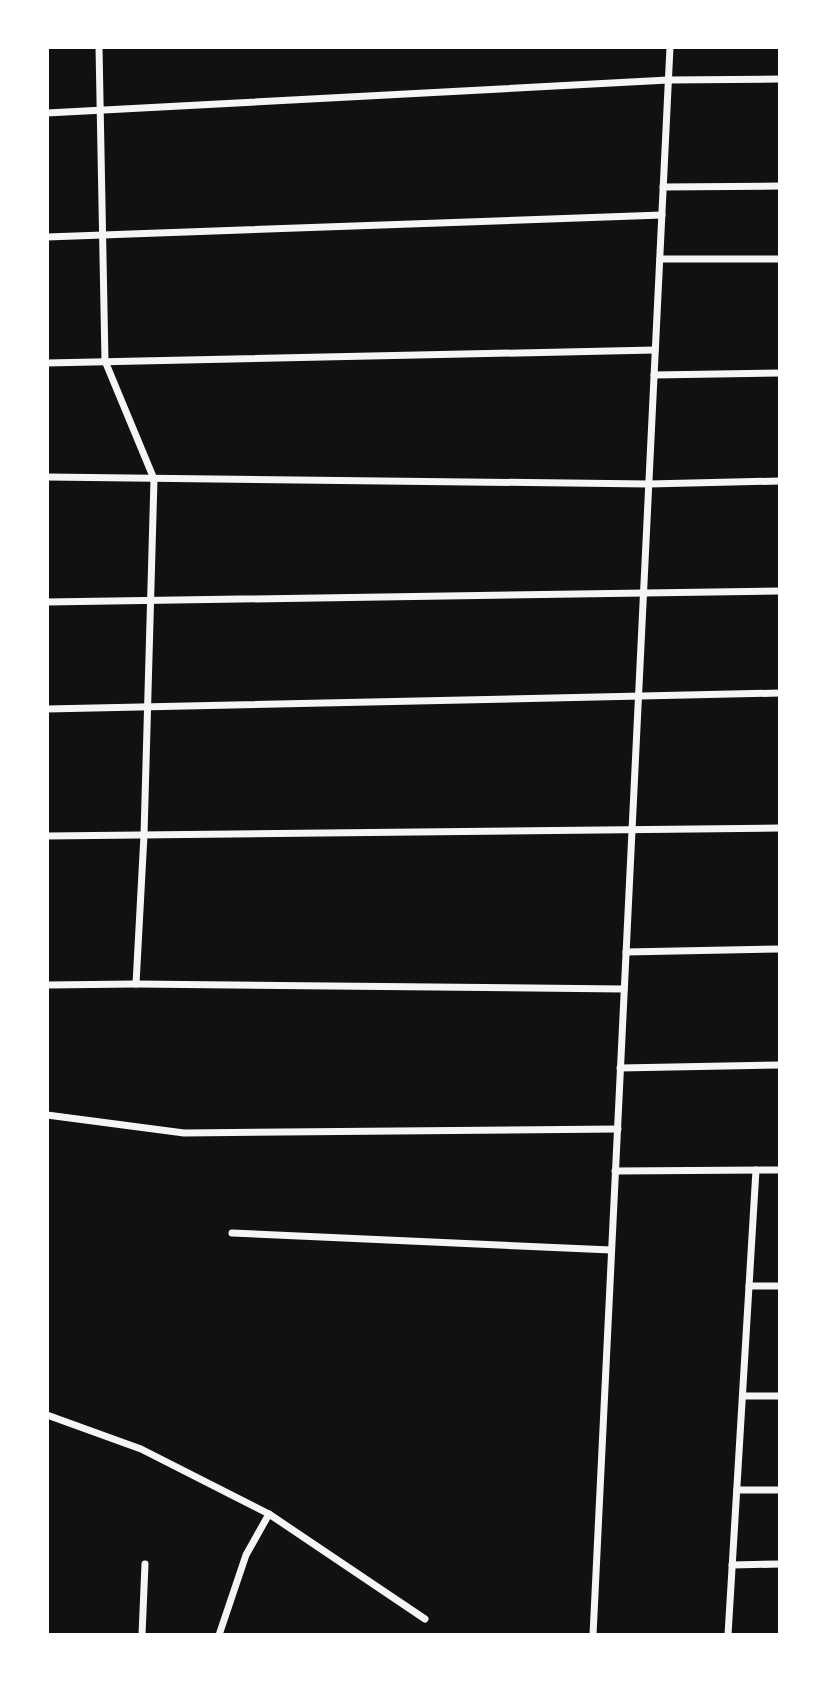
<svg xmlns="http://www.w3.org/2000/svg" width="827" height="1682" font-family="Inter,sans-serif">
<rect width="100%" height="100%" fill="#111"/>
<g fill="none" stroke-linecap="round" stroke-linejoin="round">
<!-- minor -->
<g stroke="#f5f5f5" stroke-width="7">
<polyline points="99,47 105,361 154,479 144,835 136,984"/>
<polyline points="47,113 668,80 780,79"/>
<polyline points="663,187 780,186"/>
<polyline points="47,237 662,215"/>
<polyline points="660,259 780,259"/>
<polyline points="47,363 655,350"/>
<polyline points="654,375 780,373"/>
<polyline points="47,477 649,484 780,481"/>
<polyline points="47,602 780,591"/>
<polyline points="47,709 780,693"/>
<polyline points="47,836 780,828"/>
<polyline points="626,952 780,949"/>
<polyline points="47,985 136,984 624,989"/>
<polyline points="620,1068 780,1065"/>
<polyline points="47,1115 184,1133 618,1129"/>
<polyline points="615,1171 780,1170"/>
<polyline points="232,1233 611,1250"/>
<polyline points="749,1286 780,1286"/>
<polyline points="743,1396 780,1396"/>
<polyline points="47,1415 141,1449 269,1514 425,1619"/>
<polyline points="737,1490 780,1490"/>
<polyline points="732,1565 780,1564"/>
<polyline points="142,1635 145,1564"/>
<polyline points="219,1635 246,1555 269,1514"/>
<polyline points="593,1635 670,47"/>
<polyline points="728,1635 756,1170"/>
</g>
</g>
<!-- border -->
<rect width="827" height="1682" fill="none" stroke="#ffffff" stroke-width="98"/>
</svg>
